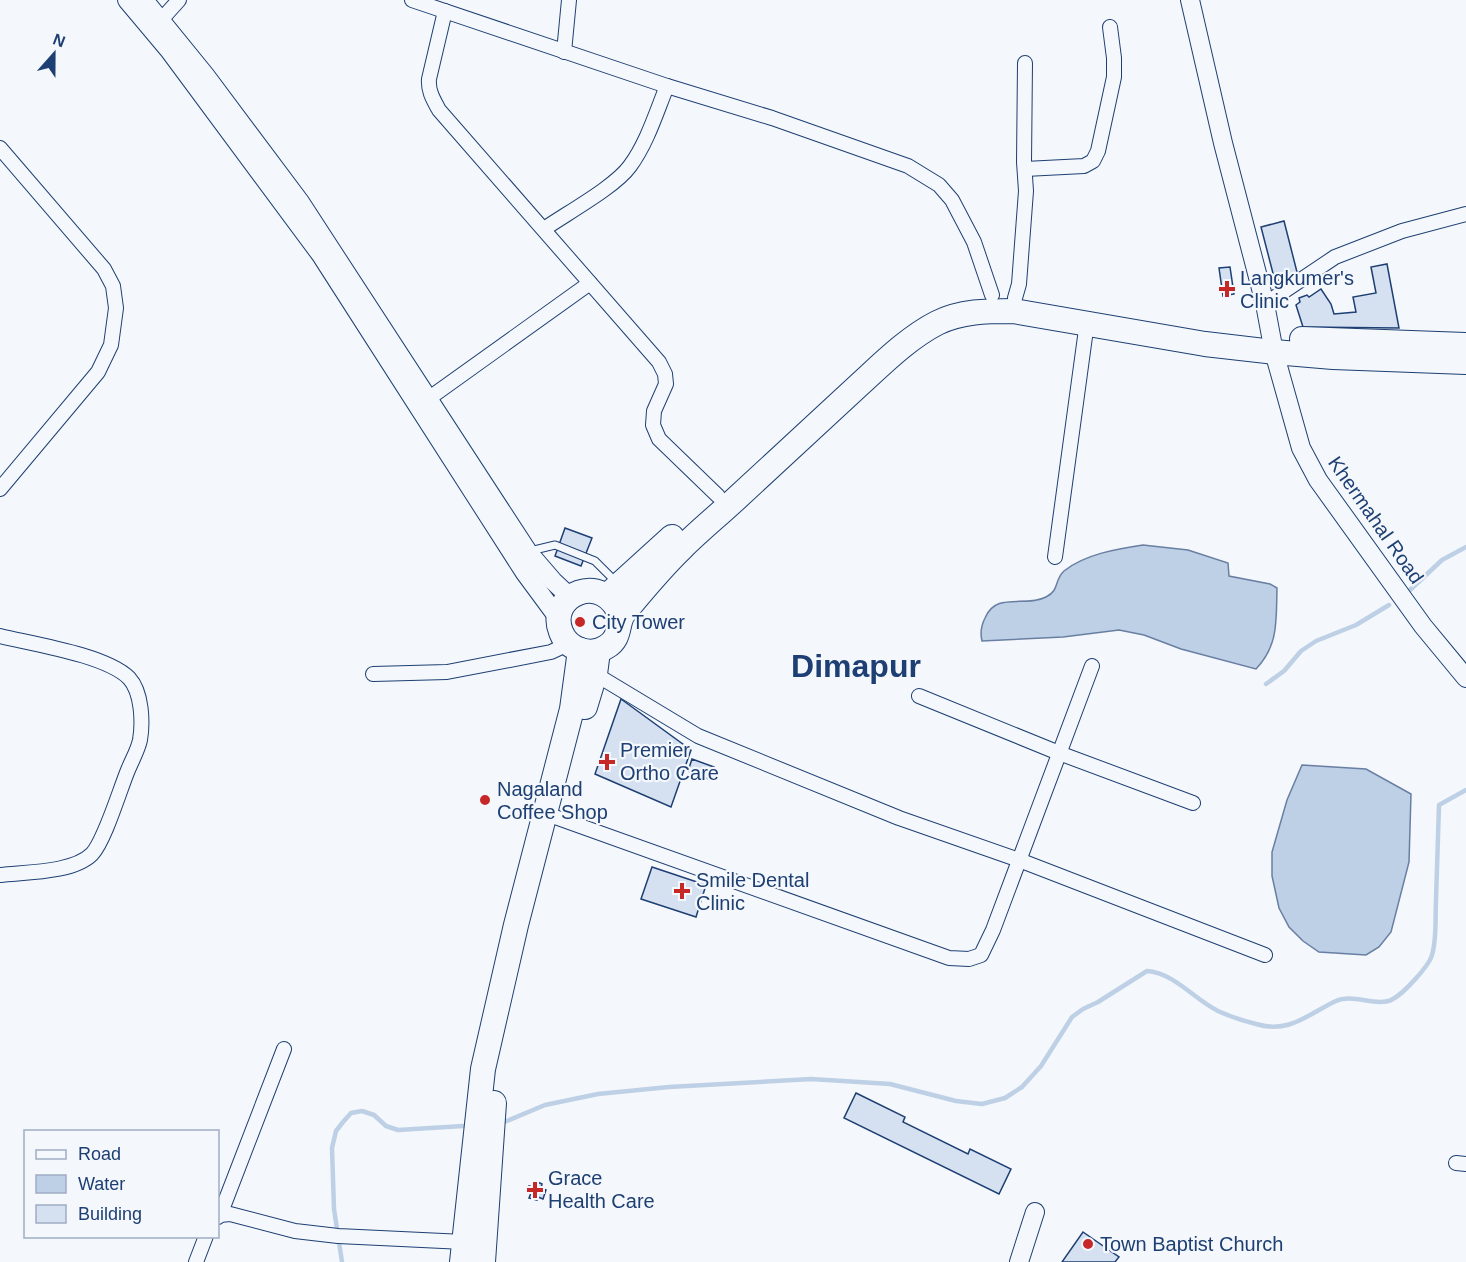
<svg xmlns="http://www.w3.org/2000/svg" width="1466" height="1262" font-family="Arial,sans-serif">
<rect width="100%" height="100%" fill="#f4f7fb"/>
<!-- water -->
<g fill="#bed0e5" stroke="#687fa3" stroke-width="1.5">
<path d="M1143 545 1188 550 1228 563 1229 576 1270 584 1277 588C1276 620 1279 645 1256 669L1181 649 1144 635 1119 630 1063 637 982 641C980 633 981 626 985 618 996 591 1025 608 1046 597 1060 590 1054 580 1064 571 1085 554 1117 549 1143 545Z"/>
<polygon points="1302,765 1366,769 1411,794 1409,862 1391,932 1379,947 1366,955 1319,952 1303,941 1289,927 1279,908 1272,876 1272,852 1287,800"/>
</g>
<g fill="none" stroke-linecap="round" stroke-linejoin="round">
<!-- stream -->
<g stroke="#bed0e5" stroke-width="4.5">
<polyline points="1410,590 1442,560 1466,547"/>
<polyline points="1266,684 1284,671 1301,651 1316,641 1356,625 1389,605"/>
<path d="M502 1123 545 1105 598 1094 669 1087 811 1079 890 1084 956 1101 982 1104 1005 1098 1022 1087 1041 1066 1072 1017 1083 1009 1098 1002 1147 971C1174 973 1194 999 1218 1011 1229 1016 1244 1021 1256 1024 1290 1034 1308 1014 1336 1001 1353 993 1378 1008 1393 999 1404 993 1429 966 1432 955 1437 938 1435 918 1436 900 1437 869 1438 837 1439 805L1466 790"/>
<polyline points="342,1262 334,1209 332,1148 336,1131 343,1122 351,1113 362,1111 374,1115 386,1126 398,1130 463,1126"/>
</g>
</g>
<!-- building -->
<g fill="#d5e0f0" stroke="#1d3f73" stroke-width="1.5">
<polygon points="1284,221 1298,276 1275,281 1261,227"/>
<polygon points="1387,264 1399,328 1303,327 1296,305 1300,302 1299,298 1307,295 1309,297 1321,289 1331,304 1334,314 1356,312 1353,297 1376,293 1371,267"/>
<polygon points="1230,267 1234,294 1223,296 1219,268"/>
<polygon points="565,528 592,538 581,566 555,556"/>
<polygon points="621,699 691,750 671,807 595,774"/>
<polygon points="692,759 714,767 709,779 688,771"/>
<polygon points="652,867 706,885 696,917 641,899"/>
<polygon points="856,1093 905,1117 903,1122 968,1154 970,1149 1011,1169 999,1194 844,1118"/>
<polygon points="535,1181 542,1184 541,1188 546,1190 543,1199 538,1197 537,1200 529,1198 531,1193 527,1191 529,1186 533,1187"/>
<polygon points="1083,1232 1119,1257 1115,1262 1062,1262"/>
</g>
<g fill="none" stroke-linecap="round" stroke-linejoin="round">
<defs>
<polyline id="lane" points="530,551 555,545 595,561 617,583"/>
<g id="street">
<polyline points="412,0 667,86 772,118 908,166 939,185 952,200 974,242 992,295"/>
<path d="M445 11 429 79C428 91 433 99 439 110L659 362 665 374 666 384 654 411 653 425 659 439 718 496"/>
<polyline points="161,20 179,0"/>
<polyline points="564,52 569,0"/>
<polyline points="0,148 104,269 113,286 116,308 111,345 98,372 0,489"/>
<polyline points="1025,169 1084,166 1093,161 1098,151 1114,77 1114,58 1110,27"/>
<path d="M544 229C567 213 615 187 630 166 647 143 656 113 667 86"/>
<polyline points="1015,298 1019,284 1026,191 1024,162 1025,63"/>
<polyline points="1265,304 1335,257 1402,231 1466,214"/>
<polyline points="428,399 590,283"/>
<polyline points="1055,557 1087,322"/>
<path d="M0 636C33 644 106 655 129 678 142 692 143 722 140 740 138 750 132 760 128 770 120 789 105 840 92 854 73 873 26 872 0 875"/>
<polyline points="373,674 447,672 551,652 568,644"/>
<polyline points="595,674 698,736 899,818 1019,860 1265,955"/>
<polyline points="919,696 1059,753 1193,803"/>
<polyline points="555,817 949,958 969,959 981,955 993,930 1092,666"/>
<polyline points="1456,1163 1466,1164"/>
<polyline points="220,1215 284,1049"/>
<polyline points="218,1217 220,1215 230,1214 295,1231 338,1236 464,1242"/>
<polyline points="196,1262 206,1236"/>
</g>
<g id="secondary">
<polyline points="127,0 169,50 321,255 525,573 559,619"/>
<polyline points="144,0 205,75 300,202 528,552 553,581 570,597"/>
<polyline points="1190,0 1223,143 1265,304 1274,352 1301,448 1318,480 1423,626 1466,678"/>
<polyline points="1019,1262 1035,1212"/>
</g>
<g id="highway">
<polyline points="1302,339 1466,345"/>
<polyline points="607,596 672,537"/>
<path d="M621 617C604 569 546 595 561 632 568 650 591 657 606 647 622 638 616 623 624 613 643 590 661 568 682 548 700 530 720 514 739 496 779 459 819 422 859 385 883 363 908 338 937 323 961 311 987 311 1013 311L1205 344 1274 352 1333 357 1466 362"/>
<polyline points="585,707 595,674 598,651"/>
<polyline points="462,1262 483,1069 516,925 572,709 580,650"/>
<polyline points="483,1262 494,1103"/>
</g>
</defs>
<!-- lane casing -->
<use href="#lane" stroke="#1d3f73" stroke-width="9"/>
<!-- street casing -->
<use href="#street" stroke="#1d3f73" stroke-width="16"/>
<!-- secondary casing -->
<use href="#secondary" stroke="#1d3f73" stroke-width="20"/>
<!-- highway casing -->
<use href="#highway" stroke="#1d3f73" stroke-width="26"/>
<!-- lane -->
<use href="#lane" stroke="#f4f7fb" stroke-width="7"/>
<!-- street -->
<use href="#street" stroke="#f4f7fb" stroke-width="14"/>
<!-- secondary -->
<use href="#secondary" stroke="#f4f7fb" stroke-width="18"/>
<!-- highway -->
<use href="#highway" stroke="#f4f7fb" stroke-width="24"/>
</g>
<!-- markers -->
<g fill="#c62828" stroke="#f4f7fb" stroke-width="2">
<path d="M1224 280h6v6h6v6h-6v6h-6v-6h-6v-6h6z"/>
<circle cx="580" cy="622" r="6"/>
<path d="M604 753h6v6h6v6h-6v6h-6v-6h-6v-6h6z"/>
<circle cx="485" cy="800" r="6"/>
<path d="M679 882h6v6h6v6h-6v6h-6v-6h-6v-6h6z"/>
<path d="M532 1181h6v6h6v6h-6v6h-6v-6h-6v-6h6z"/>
<circle cx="1088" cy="1244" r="6"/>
</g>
<g text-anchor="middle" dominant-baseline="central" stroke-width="4.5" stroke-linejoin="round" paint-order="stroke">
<!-- poi labels -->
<g font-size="20" fill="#1d3f73" stroke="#f4f7fb" text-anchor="start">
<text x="1240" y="278">Langkumer's<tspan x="1240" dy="23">Clinic</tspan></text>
<text x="592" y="622">City Tower</text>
<text x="620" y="750">Premier<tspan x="620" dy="23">Ortho Care</tspan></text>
<text x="497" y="789">Nagaland<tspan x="497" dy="23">Coffee Shop</tspan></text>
<text x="696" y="880">Smile Dental<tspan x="696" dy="23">Clinic</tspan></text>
<text x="548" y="1178">Grace<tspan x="548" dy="23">Health Care</tspan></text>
<text x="1100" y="1244">Town Baptist Church</text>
</g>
<!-- street labels -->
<g font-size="20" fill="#1d3f73" stroke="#f4f7fb">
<text transform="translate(1376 520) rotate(55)">Khermahal Road</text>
</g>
<!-- town labels -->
<g font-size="32" font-weight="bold" fill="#1d3f73" stroke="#f4f7fb">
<text x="856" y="666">Dimapur</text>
</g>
</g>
<!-- legend -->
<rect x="24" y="1130" width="195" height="108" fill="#f4f7fb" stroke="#9eadc5" stroke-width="1.5"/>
<rect x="36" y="1150" width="30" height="9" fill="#f4f7fb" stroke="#9eadc5" stroke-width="1.5"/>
<text x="78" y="1160" font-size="18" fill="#1d3f73">Road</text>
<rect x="36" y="1175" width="30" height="18" fill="#bed0e5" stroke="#9eadc5" stroke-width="1.5"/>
<text x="78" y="1190" font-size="18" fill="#1d3f73">Water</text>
<rect x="36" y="1205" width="30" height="18" fill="#d5e0f0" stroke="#9eadc5" stroke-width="1.5"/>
<text x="78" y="1220" font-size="18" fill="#1d3f73">Building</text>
<!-- north arrow -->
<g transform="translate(54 54) rotate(21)" stroke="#f4f7fb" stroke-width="4.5" paint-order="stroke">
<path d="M0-4.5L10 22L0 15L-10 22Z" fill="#1d3f73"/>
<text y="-9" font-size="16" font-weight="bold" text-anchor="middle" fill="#1d3f73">N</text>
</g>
</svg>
